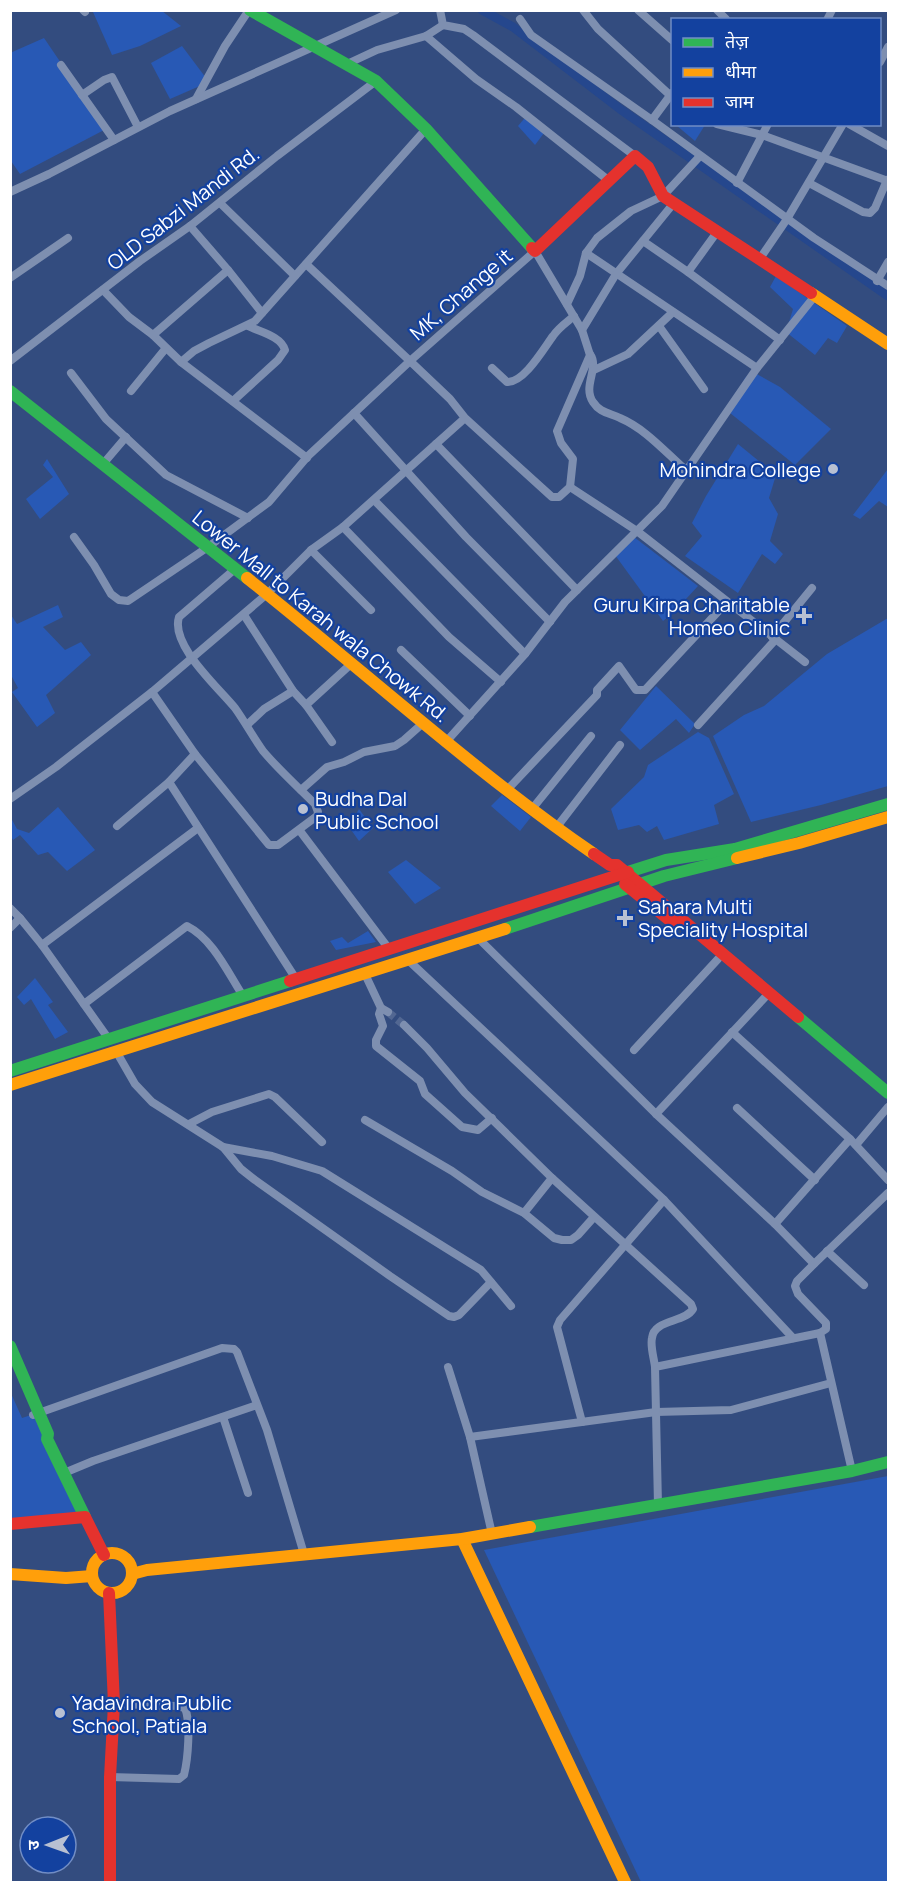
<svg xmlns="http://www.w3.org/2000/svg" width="899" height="1893" font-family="Manrope,'Noto Sans Devanagari',sans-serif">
<rect width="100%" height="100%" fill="#334c7f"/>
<!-- green -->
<g fill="#2859b5">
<polygon points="95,11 162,11 181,26 140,46 112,55 93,12"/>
<polygon points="44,38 106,129 20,174 11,161 10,53"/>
<polygon points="182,46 209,82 170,99 151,63"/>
<polygon points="529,113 547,129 535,145 518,126"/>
<polygon points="676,125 705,125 695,141"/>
<polygon points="776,276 847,326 837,343 828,338 815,355 786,332 793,309 770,287"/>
<polygon points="753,372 780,387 831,429 795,465 730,413 745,378"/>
<polygon points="738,444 776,475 769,498 778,514 770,541 783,554 775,564 762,554 738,593 685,556 702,536 692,523 706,496"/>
<polygon points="47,459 69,494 40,519 26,499 53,477 43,465"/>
<polygon points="888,469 888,507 879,501 860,519 853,515"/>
<polygon points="634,537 698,586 673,613 663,621 615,555"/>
<polygon points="58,605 63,617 43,627 65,650 81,642 91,655 46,695 55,713 37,727 12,692 18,688 11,675 11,615 17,624"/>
<polygon points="888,618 888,786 821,805 751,822 713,736 744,715 764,706 827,654"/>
<polygon points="656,686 695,724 689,733 676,719 640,750 620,730"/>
<polygon points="698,732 709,738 734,794 714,805 719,824 664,840 657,826 647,832 639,825 618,830 611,809 644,777 648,765"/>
<polygon points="502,795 531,817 520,831 491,806"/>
<polygon points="58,807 95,850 67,871 48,852 38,855 20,835 13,840 11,836 11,818 17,829 29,833"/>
<polygon points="359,809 373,828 359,841 349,827"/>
<polygon points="406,860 441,888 415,904 388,872"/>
<polygon points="368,931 376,942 336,950 330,941 342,937 348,943"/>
<polygon points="35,978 53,1002 48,1005 68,1032 55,1039 31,999 24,1005 17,997"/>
<polygon points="10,1391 22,1418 40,1412 84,1513 11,1522"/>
<polygon points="888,1476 888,1882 641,1882 484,1550"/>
</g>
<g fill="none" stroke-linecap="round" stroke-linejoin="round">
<!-- canal -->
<polyline stroke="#25478d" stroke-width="9" points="482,10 513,27 620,109 888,296"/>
<!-- street-tunnel -->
<polyline stroke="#526792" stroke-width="8" stroke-dasharray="8 4" stroke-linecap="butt" points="388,1012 404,1025"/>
<!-- street -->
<g stroke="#7e8fb0" stroke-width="8">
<polyline points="83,10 85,12"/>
<polyline points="440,10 443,25 464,29 473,35 635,156"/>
<polyline points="583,10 598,29 672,97"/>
<polyline points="638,10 672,40"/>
<polyline points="717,10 726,19"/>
<polyline points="520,19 531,35 652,120 814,238 888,286"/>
<polyline points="827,20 832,10"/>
<polyline points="426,36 476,79 516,107 608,180"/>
<polyline points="880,62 888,47"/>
<polyline points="347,64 377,50 426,36 443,25"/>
<polyline points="61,65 114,140"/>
<polyline points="82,95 104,80 112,77 138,127"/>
<polyline points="196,99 225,46 249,10"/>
<polyline points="652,120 672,93"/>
<polyline points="717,124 762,135 888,181"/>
<polyline points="849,124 888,146"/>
<polyline points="737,183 768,124"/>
<polyline points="809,183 863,212 870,213 875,208 887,180"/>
<polyline points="10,192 49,174 170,111 396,10"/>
<polyline points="220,203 295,276"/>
<polyline points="190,226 228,270 153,335 181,362 307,458"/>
<polyline points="717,232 688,272 780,340"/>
<polyline points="643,241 688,272"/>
<polyline points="586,253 757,368"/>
<polyline points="759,260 787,219 843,124"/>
<polyline points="228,270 262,313"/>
<polyline points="10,278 68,238"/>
<polyline points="877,281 888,262"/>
<polyline points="103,290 129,317 153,335"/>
<polyline points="567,304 580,276 586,253 597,238 631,211 663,196 700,156"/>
<polyline points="659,326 704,389"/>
<polyline points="582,330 616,274 673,204"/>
<path d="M590 354C600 368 582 386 593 402 600 413 610 413 620 418 646 429 666 453 687 471"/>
<polyline points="10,361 140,261 190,226 277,156 376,81"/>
<polyline points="181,362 194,351 209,343 255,321 426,129"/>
<path d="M492 368 507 382C524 383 544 348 553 336 558 328 567 322 574 316"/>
<polyline points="594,370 628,354 673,312"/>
<polyline points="71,373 106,419 166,475 248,518"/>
<polyline points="131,391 166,348"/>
<path d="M233 401 278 360 285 350C281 336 260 332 248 326"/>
<polyline points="354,413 466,537 550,622"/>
<polyline points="436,444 577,590"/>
<polyline points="103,464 126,437"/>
<polyline points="570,487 637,531 805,662"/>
<polyline points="374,500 525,654"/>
<polyline points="343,527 449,637 501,682"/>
<polyline points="74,537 94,565 111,594 119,600 128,601 208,547 269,502 308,456 410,361 306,264"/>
<polyline points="311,550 371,610"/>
<polyline points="244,615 293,691 306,705"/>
<polyline points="772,637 812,588"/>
<polyline points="401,650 470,716"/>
<path d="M152 692 195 754 269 845H278L317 816 318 812 315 804C297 786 279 770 263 751 253 737 245 722 235 708 218 687 170 645 179 617L235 569"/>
<polyline points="247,725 264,709 293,691"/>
<polyline points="698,725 776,639"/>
<polyline points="332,742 306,705 351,664"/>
<polyline points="445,743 525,654 565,602 662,506 757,368 814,297"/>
<polyline points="169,782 296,979"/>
<polyline points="301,790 327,767 344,762 364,752 395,746 404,740 422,724"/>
<polyline points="507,790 597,695 597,690 619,666 636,690 645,690 727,602"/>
<polyline points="10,799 56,767 152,692 267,594 311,550 343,527 465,418 552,497 559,497 570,487 573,459 561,443 557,431 590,355 582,330 535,251 410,361 450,399 465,418"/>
<polyline points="532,809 591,736"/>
<polyline points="117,826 169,782 195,754"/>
<polyline points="556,828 620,745"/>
<polyline points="300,831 389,949"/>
<polyline points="10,908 20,918"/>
<polyline points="10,928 20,918 42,945 108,1038"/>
<polyline points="478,938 656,1114 775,1224 814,1264"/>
<polyline points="42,945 198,828"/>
<polyline points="407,959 664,1200 793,1338"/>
<polyline points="364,972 381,1008 388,1012"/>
<path d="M84 1004 187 926C213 939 228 973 243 996"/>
<polyline points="381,1008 379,1014 383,1026 376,1040 376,1046 420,1081 425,1094 462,1127 478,1130 492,1118"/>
<path d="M404 1025 427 1048 465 1093 552 1178 691 1304 693 1309C685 1323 654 1319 652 1338 650 1346 654 1358 655 1367"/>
<polyline points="732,1032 850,1139 888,1180"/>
<polyline points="634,1050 718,959"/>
<polyline points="116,1051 135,1084 152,1102 223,1147 241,1169 255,1180 390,1276 449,1316 454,1317 459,1315 491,1282"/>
<polyline points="737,1108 815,1180"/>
<polyline points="656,1114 769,993"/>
<polyline points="365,1120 452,1171 482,1192 524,1213 554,1238 562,1240 571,1240 578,1235 594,1217"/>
<polyline points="189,1124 212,1112 269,1094 275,1097 322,1142"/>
<polyline points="856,1145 888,1107"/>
<polyline points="223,1147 272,1156 322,1171 481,1270 511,1306"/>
<polyline points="524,1213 552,1178"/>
<polyline points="775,1224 850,1139"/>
<polyline points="827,1251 864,1285"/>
<polyline points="448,1367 470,1437 492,1534"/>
<polyline points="33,1415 222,1348 234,1349 237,1352 267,1430 304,1554"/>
<polyline points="223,1417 248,1493"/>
<polyline points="582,1422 557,1327 560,1320 664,1200"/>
<polyline points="470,1437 656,1412 731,1410 831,1383"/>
<polyline points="852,1471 820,1333 826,1329 826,1323 798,1294 795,1286 797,1281 814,1264 888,1193"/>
<polyline points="64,1473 93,1461 257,1405"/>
<polyline points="658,1505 655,1367 820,1333"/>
<path d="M110 1777 179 1779 184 1775C188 1759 191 1723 185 1708L177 1706 114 1704"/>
</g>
<!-- fast -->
<g stroke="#30b455" stroke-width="12">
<polyline points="250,10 376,81 426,129 532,248"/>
<polyline points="10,391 247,578"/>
<polyline points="628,872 666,860 735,849 888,804"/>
<polyline points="505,929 664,876 737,858"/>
<polyline points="798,1017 888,1093"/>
<polyline points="10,1071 290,981"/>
<polyline points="10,1346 48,1434 47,1439 85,1517"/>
<polyline points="530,1527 852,1471 888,1462"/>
</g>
<!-- slow -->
<g stroke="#ff9f0a" stroke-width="12">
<polyline points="811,293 888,344"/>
<path d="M247 578C363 670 472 770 594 854"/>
<polyline points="737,858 799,843 888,817"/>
<polyline points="10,1085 505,929"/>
<polyline points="462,1539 625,1882"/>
<circle cx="112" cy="1573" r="20"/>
<polyline points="10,1574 66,1578 92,1576"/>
<polyline points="132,1574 147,1570 462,1539 530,1527"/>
</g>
<!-- jam -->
<g stroke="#e5322d" stroke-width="12">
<polyline points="532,248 535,251 635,156 648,167 663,196 811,293"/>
<polyline points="594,854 610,865 617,865 798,1017"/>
<polyline points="625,884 672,922"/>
<polyline points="290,981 628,872"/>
<polyline points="10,1524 85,1517 104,1555"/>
<polyline points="109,1593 114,1704 110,1777 110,1882"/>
</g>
</g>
<!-- markers -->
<g fill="#b8c0d2" stroke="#13419f" stroke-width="2">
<circle cx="833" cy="469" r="6"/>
<path d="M801 607h6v6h6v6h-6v6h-6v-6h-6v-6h6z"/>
<circle cx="303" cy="809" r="6"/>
<path d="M622 909h6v6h6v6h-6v6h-6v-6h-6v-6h6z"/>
<circle cx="60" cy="1713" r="6"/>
</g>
<g text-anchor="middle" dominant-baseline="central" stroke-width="4.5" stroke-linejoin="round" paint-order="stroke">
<!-- street labels -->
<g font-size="20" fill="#fff" stroke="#13419f">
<text transform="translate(183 208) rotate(-38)">OLD Sabzi Mandi Rd.</text>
<text transform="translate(461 294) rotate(-41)">MK, Change it</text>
<text transform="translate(321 616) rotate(39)">Lower Mall to Karah wala Chowk Rd.</text>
</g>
<!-- poi labels -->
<g font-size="20" fill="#fff" stroke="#13419f" text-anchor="start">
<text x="821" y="469" text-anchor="end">Mohindra College</text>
<text x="790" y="604" text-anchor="end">Guru Kirpa Charitable<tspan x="790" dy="23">Homeo Clinic</tspan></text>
<text x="315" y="798">Budha Dal<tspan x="315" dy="23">Public School</tspan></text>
<text x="638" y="906">Sahara Multi<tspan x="638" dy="23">Speciality Hospital</tspan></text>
<text x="72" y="1702">Yadavindra Public<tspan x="72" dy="23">School, Patiala</tspan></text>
</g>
</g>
<!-- border -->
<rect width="899" height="1893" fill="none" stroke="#ffffff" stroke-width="24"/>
<!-- legend -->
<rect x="671" y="18" width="210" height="108" fill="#13419f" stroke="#718dc5" stroke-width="1.5"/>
<rect x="683" y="38" width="30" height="9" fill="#30b455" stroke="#718dc5" stroke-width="1.5"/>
<text x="725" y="48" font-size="18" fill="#ffffff">तेज़</text>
<rect x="683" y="68" width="30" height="9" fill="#ff9f0a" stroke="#718dc5" stroke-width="1.5"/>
<text x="725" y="78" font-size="18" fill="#ffffff">धीमा</text>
<rect x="683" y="98" width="30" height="9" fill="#e5322d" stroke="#718dc5" stroke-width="1.5"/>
<text x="725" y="108" font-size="18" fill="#ffffff">जाम</text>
<!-- north arrow -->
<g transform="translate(48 1845) rotate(269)"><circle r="28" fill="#13419f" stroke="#718dc5" stroke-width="1.5"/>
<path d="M0-4.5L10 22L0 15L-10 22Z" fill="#b8c0d2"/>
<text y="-9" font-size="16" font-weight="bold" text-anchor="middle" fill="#ffffff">उ</text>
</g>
</svg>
